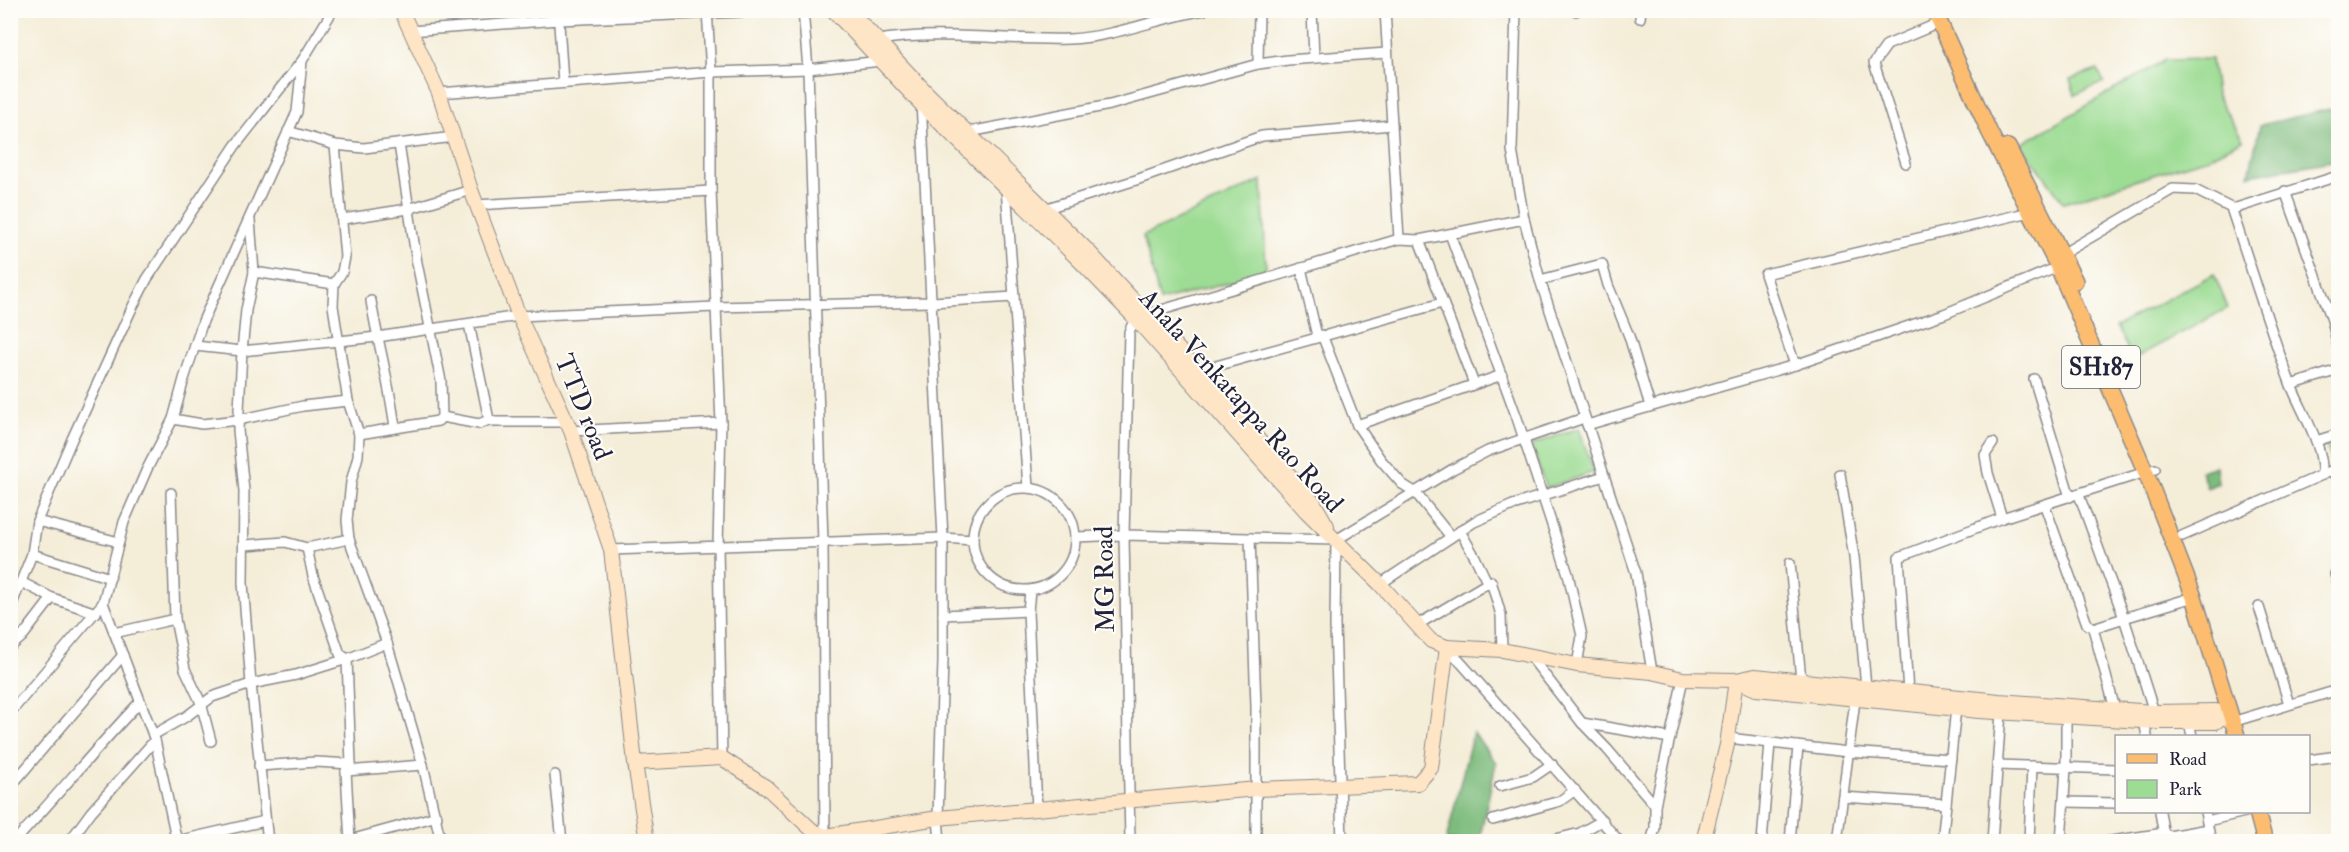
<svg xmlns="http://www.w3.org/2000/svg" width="2349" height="852" font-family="'IM FELL Double Pica',serif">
<rect width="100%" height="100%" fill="#fdfcf7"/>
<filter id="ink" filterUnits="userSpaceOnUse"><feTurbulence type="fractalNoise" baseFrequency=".0167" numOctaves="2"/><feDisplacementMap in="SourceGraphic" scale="12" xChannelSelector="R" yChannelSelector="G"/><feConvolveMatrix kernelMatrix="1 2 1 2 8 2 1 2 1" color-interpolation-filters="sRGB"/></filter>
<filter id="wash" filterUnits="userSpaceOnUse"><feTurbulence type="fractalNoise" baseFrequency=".008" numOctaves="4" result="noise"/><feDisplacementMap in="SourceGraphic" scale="24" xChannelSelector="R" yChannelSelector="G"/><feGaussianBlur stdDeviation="1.35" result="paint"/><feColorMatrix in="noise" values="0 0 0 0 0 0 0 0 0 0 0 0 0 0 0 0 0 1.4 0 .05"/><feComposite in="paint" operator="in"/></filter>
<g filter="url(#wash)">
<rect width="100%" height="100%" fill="#f4edd8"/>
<!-- green -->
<g fill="#9cdc93" stroke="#5f7f67" stroke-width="1.5">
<polygon points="2211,59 2216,94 2243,140 2207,158 2064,203 2021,144 2165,60"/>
<polygon points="2098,70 2104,82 2075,95 2070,79"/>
<polygon points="1262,180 1266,269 1258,275 1160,301 1143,236"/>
<polygon points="2214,274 2228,308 2133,359 2116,326"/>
<polygon points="1579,428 1594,472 1546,488 1531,445"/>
<polygon points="2338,436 2338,468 2335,469 2324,441"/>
</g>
<!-- forest -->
<g fill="#7dbc7d" stroke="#506f5c" stroke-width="1.5">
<polygon points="2334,108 2338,160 2249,175 2260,125"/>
<polygon points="2216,466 2218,483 2207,488 2201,471"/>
<polygon points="1473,732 1496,763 1479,841 1446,841"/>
</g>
</g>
<g filter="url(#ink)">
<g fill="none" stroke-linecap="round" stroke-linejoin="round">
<defs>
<g id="street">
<polyline points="558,10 563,82"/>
<polyline points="707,10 711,72 711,191 721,423 718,546 722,758"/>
<polyline points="803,10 808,69 823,543 825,836"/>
<polyline points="1312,10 1314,58"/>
<polyline points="1385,10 1399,239"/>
<polyline points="1516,10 1512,150 1524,219 1540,280 1636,573 1652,672"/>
<polyline points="1576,11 1576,10"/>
<polyline points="1640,18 1641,10"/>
<polyline points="410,31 559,20 790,10"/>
<path d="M878 40C941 30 1005 41 1069 39 1114 37 1159 18 1204 10"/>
<polyline points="1258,64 1259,10"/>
<polyline points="439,93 711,72 808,69 881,61"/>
<polyline points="921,101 943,538 943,662 938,818 940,842"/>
<polyline points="288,131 335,145 364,148 454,137"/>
<polyline points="969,132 1110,105 1258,64 1288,60 1387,53"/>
<polyline points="335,145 345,257 342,272 334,284 333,306 348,401 359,434 358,456 351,482 347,520 349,539 387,643 423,765 441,842"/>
<polyline points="1906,163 1874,63 1887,45 1939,23"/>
<polyline points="1006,188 1028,487"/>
<polyline points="2285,191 2332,320 2338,347"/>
<polyline points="476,205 711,191"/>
<path d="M2231 208C2251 267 2269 328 2291 385 2302 413 2324 445 2322 475"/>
<polyline points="1041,210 1136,180 1262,136 1392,125"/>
<polyline points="343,219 408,209 471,190"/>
<polyline points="250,220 254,272 246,310 242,351 238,430 244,491 243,583 251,684 268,842"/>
<polyline points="1450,234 1517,418 1568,574 1582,636 1577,665"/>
<polyline points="1419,240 1474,384"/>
<polyline points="1301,268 1317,336"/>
<polyline points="254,272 334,284"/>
<polyline points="1540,280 1602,264 1608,285 1629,336 1650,406"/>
<path d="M371 301C378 344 390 385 395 428"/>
<polyline points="469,324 489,420"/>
<polyline points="1322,335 1357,425 1381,460 1402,484 1415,492 1451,537"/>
<polyline points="195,346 242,351 377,337 519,316 715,307 932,302 1014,297"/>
<polyline points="1795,365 1765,274 2030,212"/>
<polyline points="1198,371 1442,303"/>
<polyline points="2034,379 2070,497"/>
<polyline points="2291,385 2338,370"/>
<polyline points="442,417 479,424 489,420 495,422 567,422"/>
<polyline points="173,419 202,424 238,420 303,406 348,401"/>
<polyline points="1357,425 1502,375"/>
<polyline points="1587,425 1795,365 1944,314 2058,267 2064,253 2173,189 2195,190 2233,209 2338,176"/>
<polyline points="571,431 721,423"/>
<polyline points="359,434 438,421 442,417 441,381 417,263 399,144"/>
<polyline points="2316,441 2338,434"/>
<polyline points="1993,443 1985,455 1988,473 2002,518"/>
<polyline points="1840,474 1854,557 1866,687"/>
<circle cx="1024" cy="539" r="51"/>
<polyline points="171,493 175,619 185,669 201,703 211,741"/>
<polyline points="2079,495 2124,618 2093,628"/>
<polyline points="2045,506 2087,624 2093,628 2115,709"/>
<polyline points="37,521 119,542"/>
<polyline points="1460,531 1475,557 1487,582"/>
<polyline points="2182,536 2338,468"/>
<polyline points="1076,537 1124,535 1336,540 1453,469 1488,451 1584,418"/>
<polyline points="1250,538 1256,706 1256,842"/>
<polyline points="1336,540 1335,625 1342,842"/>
<polyline points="245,545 285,542 307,548 349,539"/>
<polyline points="307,548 313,576 340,654 347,659 351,764 346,771"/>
<polyline points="611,550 943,538 973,540"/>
<polyline points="32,554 110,578"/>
<polyline points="1790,563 1801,680"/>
<polyline points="2335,574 2338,583"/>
<polyline points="21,582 52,598 96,613"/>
<polyline points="1380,584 1474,522 1513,505 1604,476"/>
<polyline points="1030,591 1028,611 1037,810"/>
<polyline points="2259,607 2289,704"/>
<polyline points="10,609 32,554 37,521 72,439 132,308 147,279 235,146 301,62"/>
<polyline points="943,615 1028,611"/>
<polyline points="1417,625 1491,581 1501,615 1502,650"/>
<polyline points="114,633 175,619"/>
<polyline points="10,647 22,637 52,598"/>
<polyline points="1447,647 1620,842"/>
<polyline points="1530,656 1582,723 1607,749 1655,805"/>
<polyline points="1908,692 1899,557 2002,518 2155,469"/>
<polyline points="2154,712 2124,618 2194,597"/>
<polyline points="10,713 103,603"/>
<polyline points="2144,721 2147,736"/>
<polyline points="2189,722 2192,736"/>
<polyline points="2232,722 2338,690"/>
<polyline points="1582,723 1670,738"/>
<polyline points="153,735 187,716 212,697 251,684 296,675 347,659 387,643"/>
<polyline points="1728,738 1848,752 1951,759"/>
<polyline points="2308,760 2338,756"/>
<polyline points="1997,765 2116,769"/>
<polyline points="259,766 316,762 351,764"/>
<polyline points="555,775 562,842"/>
<polyline points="1500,786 1533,777 1552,764"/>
<polyline points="10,787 123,655"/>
<polyline points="1843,797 1946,804"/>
<polyline points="2065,802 2116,803"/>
<polyline points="2160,812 2165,842"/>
<polyline points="2205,812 2211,842"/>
<polyline points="1493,820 1560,801 1575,790"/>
<polyline points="2207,821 2245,812"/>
<polyline points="350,840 437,816"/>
<polyline points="177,841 265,821"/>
<path d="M14 842C57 796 96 748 139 703"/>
<polyline points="69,842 91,812 155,740"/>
<polyline points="177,842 155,740 103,603 124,522 147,469 173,419 184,379 203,321 297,112 302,61 333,10"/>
<polyline points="350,842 346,771 423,765"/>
<polyline points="1130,842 1124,535 1129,332 1135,318 1399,239 1419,240 1524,219"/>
<polyline points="1544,842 1580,833 1603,820"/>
<polyline points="1651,842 1655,828 1655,805 1683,679"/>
<polyline points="1762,842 1770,743"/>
<polyline points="1790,842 1798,746"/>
<polyline points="1837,842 1855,700"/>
<polyline points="1942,842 1956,708"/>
<polyline points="1992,842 2001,712"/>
<polyline points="2029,842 2032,766"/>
<polyline points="2061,842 2066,768 2066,716"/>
<polyline points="2105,842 2164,833 2169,836 2208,829"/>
</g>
<g id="secondary">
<polyline points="401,10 439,93 471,190 519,316 571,431 611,550 635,763 647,842"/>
<polyline points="833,10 920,103 1079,260 1135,318 1306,511 1380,584 1431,641 1447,647 1502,650 1577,665 1652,672 1683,679 1736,680 1755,676 1999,701 2154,712 2216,711 2232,722"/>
<polyline points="849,10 928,94 1088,251 1194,366 1314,503 1327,526"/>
<polyline points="1736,680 1756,689 1979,711 2157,722 2216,722 2223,716"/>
<polyline points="635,763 722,758 766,787 812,830 825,836 938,818 1257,789 1418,783 1431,768 1447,647"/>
<polyline points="1703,842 1727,745 1736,680"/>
</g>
<g id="primary">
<polyline points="1934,10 1989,131 2058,267 2146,473 2194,597 2237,736"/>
<polyline points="2008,147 2075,281"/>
<polyline points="2257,812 2265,842"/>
</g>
</defs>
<!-- street casing -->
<use href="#street" stroke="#8b888a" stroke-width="12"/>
<!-- secondary casing -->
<use href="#secondary" stroke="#8b888a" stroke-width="16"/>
<!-- primary casing -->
<use href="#primary" stroke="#8b888a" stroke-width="18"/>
<!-- street -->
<use href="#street" stroke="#fff" stroke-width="9"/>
<!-- secondary -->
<use href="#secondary" stroke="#fee5c5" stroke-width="14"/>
<!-- primary -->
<use href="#primary" stroke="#fcbd6f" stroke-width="15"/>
</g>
</g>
<g text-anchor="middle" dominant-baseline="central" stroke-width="4.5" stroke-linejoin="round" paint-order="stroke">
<!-- shield labels -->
<rect fill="#fdfcf7" stroke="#646373" stroke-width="1.5" x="2062" y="346" width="78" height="42" rx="4.5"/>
<g font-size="24" font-weight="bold" fill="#22223b">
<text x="2101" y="367">SH187</text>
</g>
<!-- street labels -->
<g font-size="26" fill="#22223b" stroke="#fdfcf7">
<text transform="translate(1241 401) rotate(48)">Anala Venkatappa Rao Road</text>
<text transform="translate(583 407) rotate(68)">TTD road</text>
<text transform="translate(1105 579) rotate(-91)">MG Road</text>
</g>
</g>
<!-- margin -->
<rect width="2349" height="852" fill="none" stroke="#fdfcf7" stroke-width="36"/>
<!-- legend -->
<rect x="2115" y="735" width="195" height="78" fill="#fdfcf7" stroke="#a5a5ac" stroke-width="1.5"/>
<rect x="2127" y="754" width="30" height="9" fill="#fcbd6f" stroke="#a5a5ac" stroke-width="1.5"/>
<text x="2169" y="765" font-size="18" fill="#22223b">Road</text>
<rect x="2127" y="780" width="30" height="18" fill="#9cdc93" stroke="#a5a5ac" stroke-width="1.5"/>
<text x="2169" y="795" font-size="18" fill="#22223b">Park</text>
</svg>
